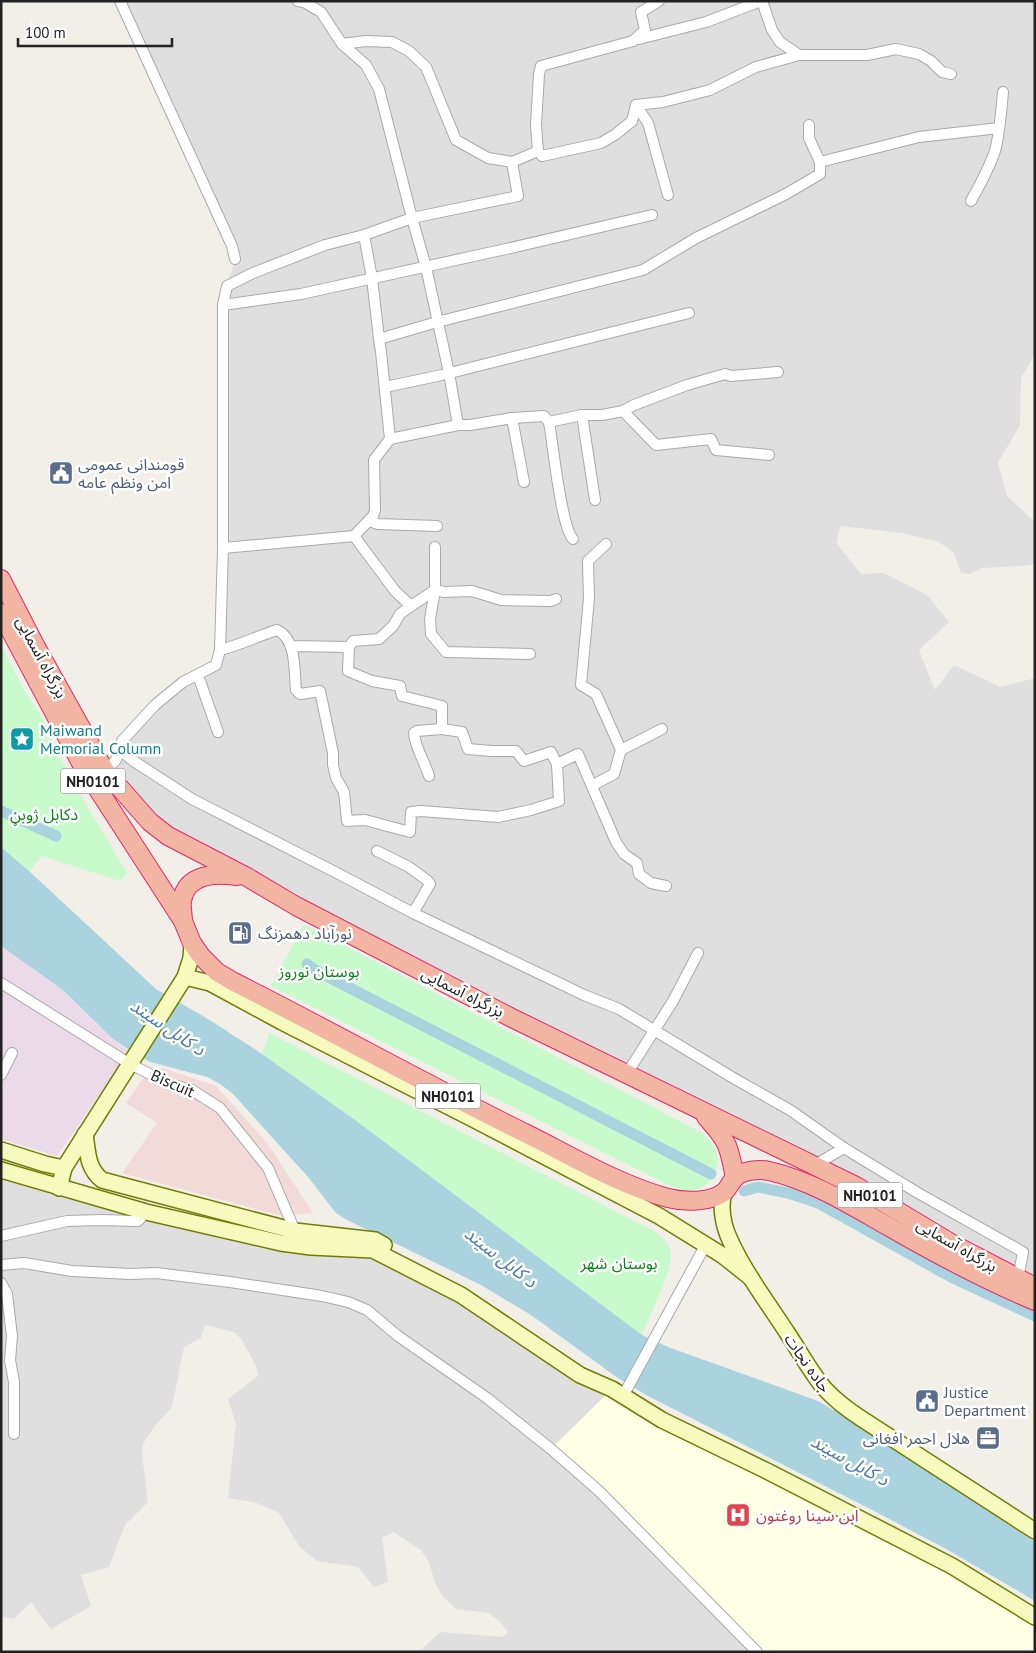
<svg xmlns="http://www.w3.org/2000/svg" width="1036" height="1653" font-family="'PT Sans','Noto Sans Arabic',sans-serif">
<rect width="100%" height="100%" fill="#f2efe9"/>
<!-- residential -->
<g fill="#e0dfdf">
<polygon points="120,1 1035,1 1035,354 1021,378 1020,425 998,463 1007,496 1035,522 1035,564 1023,566 981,568 970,574 961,573 954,553 939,542 902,533 840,526 837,544 861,574 883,573 927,595 949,622 919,650 935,690 954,665 1000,687 1035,678 1035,1287 168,836 105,771 122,741 155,705 216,665 227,286 235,259"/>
<polygon points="1,1170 281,1243 373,1250 612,1389 551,1449 757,1652 418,1652 441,1632 502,1637 508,1632 500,1622 489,1613 456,1609 442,1595 435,1583 429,1562 421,1550 393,1532 382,1538 388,1582 374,1587 358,1567 317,1561 299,1546 279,1513 257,1503 228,1498 236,1424 228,1399 258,1376 256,1366 242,1340 234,1332 205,1325 201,1338 184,1347 172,1407 154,1427 143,1444 142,1455 148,1502 125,1525 109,1567 81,1575 91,1606 51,1629 31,1602 14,1619 1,1616"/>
</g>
<!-- commercial -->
<polygon fill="#f2dad9" points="151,1067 166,1069 216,1086 268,1144 313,1213 282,1216 122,1173 157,1123 126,1103"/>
<!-- industrial -->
<polygon fill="#ebdbe8" points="1,946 63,990 122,1046 134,1053 115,1072 57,1156 1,1139"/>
<!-- education -->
<polygon fill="#ffffe5" points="612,1389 1035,1617 1035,1652 757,1652 551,1449"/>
<!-- park -->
<g fill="#c8facc">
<polygon points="1,645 24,690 45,722 56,749 77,789 127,873 120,881 42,856 29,871 1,847"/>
<path d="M304 924 704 1134C707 1138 712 1142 714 1146 722 1159 716 1180 702 1187 694 1192 685 1191 676 1189L271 986Z"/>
<path d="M269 1033 656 1232C663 1239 670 1244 671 1254 673 1269 648 1319 642 1335L355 1120 262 1054Z"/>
</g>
<!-- water -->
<polygon fill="#aad3df" points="1,847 29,871 156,989 208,1019 262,1054 355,1120 642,1335 668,1347 818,1401 847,1418 1035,1542 1035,1601 948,1550 874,1511 646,1395 615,1376 531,1315 481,1285 347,1220 336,1213 308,1177 233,1094 220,1084 207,1077 150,1062 134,1053 112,1038 63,990 1,946"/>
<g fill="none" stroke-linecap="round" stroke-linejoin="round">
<!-- canal -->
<g stroke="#aad3df" stroke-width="11">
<polyline points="1,811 56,836"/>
<polyline points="307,964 315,970 711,1174"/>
<polyline points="744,1191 758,1187 788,1193 818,1203 951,1277 1035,1316"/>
</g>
<defs>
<g id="minor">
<polyline points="120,1 232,246 235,259"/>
<polyline points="298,1 304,2 321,12 342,44 366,65 379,89 412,218 426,267 449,373 458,425"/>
<polyline points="659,1 641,12 645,30 633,41 541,66 539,74 536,125 538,151 542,156 601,143 616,134 632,121 636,105 663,102 710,90 756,67 799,55 867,55 896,49 919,54 931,61 942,72 951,74"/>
<polyline points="762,1 772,30 780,42 799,55"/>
<polyline points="639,39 706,22 761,1"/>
<polyline points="342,44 366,41 392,42 409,51 426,67 456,140 488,158 512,162 538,151"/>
<polyline points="636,105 648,123 668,195"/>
<polyline points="820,162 919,137 999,128"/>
<path d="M971 201C980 185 989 168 995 151 1000 132 1001 112 1003 92"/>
<polyline points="364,235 372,278 379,339 381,352 390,439"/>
<polyline points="223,305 301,294 506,249 652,215"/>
<polyline points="379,339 437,322 643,270 696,238 786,194 820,174 820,162 809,138 809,125"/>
<polyline points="385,387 442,375 689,313"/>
<polyline points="623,411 656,445 711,439 716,450 769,455"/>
<polyline points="582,415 595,500"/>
<polyline points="512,418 524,482"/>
<path d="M549 422C553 444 561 527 573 539"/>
<polyline points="369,521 378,524 437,526"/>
<polyline points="606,544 588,561 589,598 581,685 596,694 621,750"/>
<polyline points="435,547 435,590 430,619 431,634 446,652 530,654"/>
<polyline points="223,548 354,536 373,516 375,510 374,460 390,439 458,425 470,425 512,418 544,416 549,422 582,415 602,415 623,411 634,405 687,385 725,374 731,376 778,372"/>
<polyline points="411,606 435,590 444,592 472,591 501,600 550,601 556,599"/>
<polyline points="349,647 353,641 379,639 393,626 400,614 411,606 395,591 354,536"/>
<path d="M220 650C240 645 258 636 277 630 297 639 294 671 296 690L300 694 320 691 333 753V765L336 778 344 792 347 821 365 820 410 832 411 812 421 811 498 817 531 810 559 801 557 764 551 752 524 761 516 751H491L468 749 462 732 442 729V706L402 696 400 686 372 681 348 671 349 647 291 646"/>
<polyline points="197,676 200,681 218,732"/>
<polyline points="119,749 132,760 192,799 335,872 413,913 584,995 619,1009 735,1079 790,1110 844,1148 918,1193 1023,1252 1018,1279"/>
<polyline points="557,764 578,754 616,842 624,854 637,863 639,874 651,883 666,886"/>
<polyline points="105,771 116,760 122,741 155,705 183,682 216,665 220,650 223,548 223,305 227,286 253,273 325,245 364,235 412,218 518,196 512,162"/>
<path d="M429 776C425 762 415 748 414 733L417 731 442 729"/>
<polyline points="593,785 614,774 621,750 662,729"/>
<polyline points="377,851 409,867 428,881 430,884 413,913"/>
<polyline points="1,983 130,1064 170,1084 192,1090 220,1108 268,1168 295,1231"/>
<polyline points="1,1075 12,1053"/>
<polyline points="626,1075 673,1001 698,953"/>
<polyline points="815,1165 844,1148"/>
<polyline points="1,1236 67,1221 101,1220 138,1221 146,1212"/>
<polyline points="1,1265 24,1263 72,1271 130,1274 156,1273 230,1282 322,1296 348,1302 367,1310 398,1336 487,1398 551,1449 599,1491 757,1652"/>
<polyline points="1,1283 7,1294 12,1336 10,1360 14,1382 14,1434"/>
<polyline points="623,1396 705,1246"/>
</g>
<g id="secondary">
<polyline points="185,977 210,983 282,1022 471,1118 659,1216 722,1255 751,1278"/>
<path d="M85 1134C88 1153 87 1168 102 1180L295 1231 375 1240 384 1245"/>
<polyline points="1,1150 45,1164 64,1168"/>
<polyline points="1,1170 146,1212 281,1243 311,1247 373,1250 461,1295 580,1375 612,1389 662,1420 767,1471 952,1566 1035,1617"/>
<polyline points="59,1188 64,1168 185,977 191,958 192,943"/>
<path d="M724 1192C720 1207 723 1225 730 1240 745 1273 768 1303 788 1334 800 1352 810 1371 824 1388 835 1400 848 1410 862 1419L1035 1531"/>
</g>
<g id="trunk">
<polyline points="1,579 35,645 105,771 150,822 168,836 247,877 296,906 510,1017 856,1186 951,1243 1035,1287"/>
<path d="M1 613 81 763 183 921 192 943 201 956 217 972 234 982C333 1032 429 1086 529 1135 571 1156 622 1186 668 1198 684 1202 710 1203 724 1192 729 1188 731 1181 735 1177 744 1170 759 1169 769 1171 813 1181 852 1206 891 1228 938 1255 985 1280 1035 1301"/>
<path d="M183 921C183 915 181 907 182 901 186 873 216 873 237 876"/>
<path d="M706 1117C728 1141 729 1146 735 1178"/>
</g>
</defs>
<!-- minor casing -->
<use href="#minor" stroke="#a9a9a9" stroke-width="12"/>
<!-- secondary casing -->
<use href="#secondary" stroke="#707d05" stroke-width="18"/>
<!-- trunk casing -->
<use href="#trunk" stroke="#dc2a67" stroke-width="20"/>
<!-- minor -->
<use href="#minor" stroke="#fff" stroke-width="10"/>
<!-- secondary -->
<use href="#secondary" stroke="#f7fabf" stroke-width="15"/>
<!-- trunk -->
<use href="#trunk" stroke="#f2b4a3" stroke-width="18"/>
</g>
<!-- icons -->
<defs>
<symbol id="civic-square" viewBox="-11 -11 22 22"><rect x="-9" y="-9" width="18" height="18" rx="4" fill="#5c6f8a" stroke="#fff"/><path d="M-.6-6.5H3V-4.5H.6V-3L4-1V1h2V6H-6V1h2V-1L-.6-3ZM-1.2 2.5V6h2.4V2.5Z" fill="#fff"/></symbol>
<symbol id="sight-square" viewBox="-11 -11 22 22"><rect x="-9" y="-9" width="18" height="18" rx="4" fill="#0f9aa8" stroke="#fff"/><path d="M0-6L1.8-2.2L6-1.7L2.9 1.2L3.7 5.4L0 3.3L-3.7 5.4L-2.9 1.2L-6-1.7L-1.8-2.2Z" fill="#fff"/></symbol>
<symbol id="fuel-square" viewBox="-11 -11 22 22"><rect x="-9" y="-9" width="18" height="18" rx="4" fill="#5c6f8a" stroke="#fff"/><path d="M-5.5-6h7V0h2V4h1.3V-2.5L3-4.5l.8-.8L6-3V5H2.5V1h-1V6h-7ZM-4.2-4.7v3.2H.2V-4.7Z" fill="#fff"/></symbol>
<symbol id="office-square" viewBox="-11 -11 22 22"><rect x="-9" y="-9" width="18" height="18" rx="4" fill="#5c6f8a" stroke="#fff"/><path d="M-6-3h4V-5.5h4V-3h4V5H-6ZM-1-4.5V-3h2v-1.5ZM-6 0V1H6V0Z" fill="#fff"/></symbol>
<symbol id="hospital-square" viewBox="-11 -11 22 22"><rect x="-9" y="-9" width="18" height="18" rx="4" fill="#e0444e" stroke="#fff"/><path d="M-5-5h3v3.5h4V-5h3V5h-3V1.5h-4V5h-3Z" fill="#fff"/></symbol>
</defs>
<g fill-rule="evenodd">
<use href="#civic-square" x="47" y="459" width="28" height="28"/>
<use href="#sight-square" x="8" y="725" width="28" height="28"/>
<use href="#fuel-square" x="226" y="919" width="28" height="28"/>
<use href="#civic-square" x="913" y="1387" width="28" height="28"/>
<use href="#office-square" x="974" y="1424" width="28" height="28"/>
<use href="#hospital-square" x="724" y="1501" width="28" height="28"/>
</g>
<g text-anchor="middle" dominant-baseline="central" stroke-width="5" stroke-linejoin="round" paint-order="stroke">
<!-- shield labels -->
<g fill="#fff" stroke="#646464" stroke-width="1">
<rect x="60.5" y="768.5" width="65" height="25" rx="4"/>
<rect x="415.5" y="1083.5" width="65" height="25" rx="4"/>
<rect x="837.5" y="1182.5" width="65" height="25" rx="4"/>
</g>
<g font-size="15" font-weight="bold" fill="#222">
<text x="93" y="781">NH0101</text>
<text x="448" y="1096">NH0101</text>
<text x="870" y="1195">NH0101</text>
</g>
<!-- service labels -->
<g font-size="16" fill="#4e5e75" stroke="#fff" text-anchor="start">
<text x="78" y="464">قومندانی عمومی<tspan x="78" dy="18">امن ونظم عامه</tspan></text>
<text x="258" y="933">نورآباد دهمزنگ</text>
<text x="944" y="1392">Justice<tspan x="944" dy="18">Department</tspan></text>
<text x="970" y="1438" text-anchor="end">هلال احمر افغانی</text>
</g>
<!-- street labels -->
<g font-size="16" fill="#222" stroke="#fff">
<text transform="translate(42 657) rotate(62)">بزرگراه آسمایی</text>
<text transform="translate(463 992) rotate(27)">بزرگراه آسمایی</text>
<text transform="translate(173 1083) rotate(24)">Biscuit</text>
<text transform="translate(957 1245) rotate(30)">بزرگراه آسمایی</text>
<text transform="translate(808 1363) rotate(55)">جاده نجات</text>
</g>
<!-- culture labels -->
<g font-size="16" fill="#0d838f" stroke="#fff" text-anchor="start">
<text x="40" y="730">Maiwand<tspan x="40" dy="18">Memorial Column</tspan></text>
</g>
<!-- park labels -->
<g font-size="16" fill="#0c8416" stroke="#fff">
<text x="44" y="814">دکابل ژوبڼ</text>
<text x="319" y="971">بوستان نوروز</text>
<text x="619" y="1263">بوستان شهر</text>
</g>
<!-- health labels -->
<g font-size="16" fill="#be3a42" stroke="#fff" text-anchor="start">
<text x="756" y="1515">ابن سینا روغتون</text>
</g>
<!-- water labels -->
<g font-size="18" font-style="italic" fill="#4a7aab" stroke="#fff">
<text transform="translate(168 1027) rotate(34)">د کابل سيند</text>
<text transform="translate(501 1257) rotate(38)">د کابل سيند</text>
<text transform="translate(850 1460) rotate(29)">د کابل سيند</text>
</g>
</g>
<!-- border -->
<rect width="1036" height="1653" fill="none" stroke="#222222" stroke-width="5"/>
<!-- scale -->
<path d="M18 38v8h154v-8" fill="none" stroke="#222222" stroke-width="2.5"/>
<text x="25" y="38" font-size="15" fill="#222222" stroke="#ffffff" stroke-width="4" paint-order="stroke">100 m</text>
</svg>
